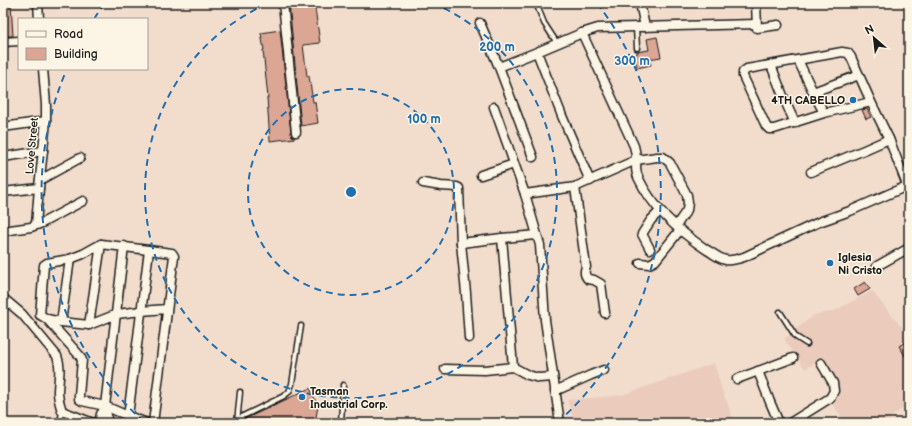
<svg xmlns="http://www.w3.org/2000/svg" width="912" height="426" font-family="'Balsamiq Sans',sans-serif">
<rect width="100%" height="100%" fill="#f2ddcd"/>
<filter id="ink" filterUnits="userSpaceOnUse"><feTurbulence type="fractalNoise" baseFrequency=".025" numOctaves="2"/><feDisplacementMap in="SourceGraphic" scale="8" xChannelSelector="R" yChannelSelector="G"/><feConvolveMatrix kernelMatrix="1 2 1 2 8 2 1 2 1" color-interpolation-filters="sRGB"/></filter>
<g filter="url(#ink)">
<!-- built -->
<g fill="#ebccbc">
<polygon points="872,291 899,324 908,331 909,330 909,404 883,423 846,423 830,401 830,384 816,362 805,369 784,339 814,315 834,311"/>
<polygon points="714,363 722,390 735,423 575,423 567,400 622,395"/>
</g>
<!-- building -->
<g fill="#dca694" stroke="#1c1c1c">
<polygon points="3,3 11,3 13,36 3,36"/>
<polygon points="289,3 314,3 314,8 315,8 320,43 303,45 307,76 309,76 313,102 315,102 318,123 301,126"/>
<polygon points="280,30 291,133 292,136 295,138 270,141 267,98 268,98 263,50 264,50 261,33"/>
<polygon points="657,37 661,57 649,59 651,65 637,68 634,55 637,54 637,52 649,50 647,39"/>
<polygon points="867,109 871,117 866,119 862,110"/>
<polygon points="865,282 870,289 858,296 854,289"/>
<polygon points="909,340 909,362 899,346"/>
<polygon points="310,388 318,406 315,423 241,423 241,421"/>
</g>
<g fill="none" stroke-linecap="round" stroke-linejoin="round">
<defs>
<g id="service">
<polyline points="536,3 544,23 557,43"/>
<polyline points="636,27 637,48"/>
<polyline points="780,312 796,337 807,344"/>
<polyline points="237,419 284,396 289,392 292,384 301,326"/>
<polyline points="60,423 62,412"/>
<polyline points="237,423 240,392"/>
<polyline points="341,423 343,385"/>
</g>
<g id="minor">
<polyline points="38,3 39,19"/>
<polyline points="283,3 296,132"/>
<polyline points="640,3 645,27"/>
<polyline points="756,3 757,28 778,25"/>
<polyline points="480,23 499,67 533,157"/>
<path d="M582 33 634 146C635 150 636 154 636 158 637 167 634 170 639 179 653 209 680 232 707 250 713 253 719 259 726 260 732 261 738 259 744 257L819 222 850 211 907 186"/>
<polyline points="3,42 19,41"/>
<polyline points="537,52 562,116 590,181"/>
<polyline points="798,60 813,92"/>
<polyline points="771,65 785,101 795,123"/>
<polyline points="499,67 537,52 582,33 598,28 756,24"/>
<polyline points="871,102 824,113 774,129 769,129 766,126 743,76 743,72 747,69 842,52 848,53 851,57 871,102 889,139 909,190"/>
<polyline points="494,107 525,194 540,245 545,320 560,423"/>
<polyline points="824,113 813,92 859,75"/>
<polyline points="3,127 46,121"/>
<polyline points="3,157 43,151"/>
<polyline points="811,172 864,150 889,139"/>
<polyline points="481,175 514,164"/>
<polyline points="40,180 80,158"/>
<polyline points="423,183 441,186 457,187 459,188 461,243 466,293 469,338"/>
<path d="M575 187 586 267C584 272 584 275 588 279L594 280 601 284 605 313"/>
<polyline points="3,192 39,188"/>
<polyline points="525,194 575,187 636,160 657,157 663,157 670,163 687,195 688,203 687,210 676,226"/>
<polyline points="36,225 39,188 46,121 46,105 43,69"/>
<polyline points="3,231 31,227 42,223 83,201"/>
<polyline points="502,238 513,367"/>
<polyline points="461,243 502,238 537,235"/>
<polyline points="650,249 642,234 651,220 660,211"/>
<polyline points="640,263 649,264 655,261 680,230"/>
<polyline points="877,266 909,248"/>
<path d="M3 298 22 314 57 356C62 368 58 380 58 392 58 399 60 405 62 411L93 423"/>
<polyline points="47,319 80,356 82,360 79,396 79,399 82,401 105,406 128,416 147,423"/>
<polyline points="61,322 70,259"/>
<polyline points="89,325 101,244"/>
<polyline points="445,369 485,370 513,367 528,375 539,378 553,377"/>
<polyline points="758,371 770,402 779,423"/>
<polyline points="737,379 793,358"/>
<polyline points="555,391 591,375 604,370"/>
<polyline points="104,410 107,415 106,423"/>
<polyline points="128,416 149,250"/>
<polyline points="99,423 101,414 104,410 105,406 124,246"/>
<polyline points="153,423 174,256 172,253 101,244 83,254 70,259 47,263 44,265 40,315 42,316 47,319 61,322 89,325 117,314 141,311 167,309"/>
<polyline points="790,423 830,398 834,391 833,383 821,363"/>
</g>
</defs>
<!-- service casing -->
<use href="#service" stroke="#1c1c1c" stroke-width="7"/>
<!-- minor casing -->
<use href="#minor" stroke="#1c1c1c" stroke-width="11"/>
<!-- service -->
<use href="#service" stroke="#fcf5e5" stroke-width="4"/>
<!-- minor -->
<use href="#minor" stroke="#fcf5e5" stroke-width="8"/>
</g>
</g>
<!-- distance rings -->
<g fill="none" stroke="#1f6fb2" stroke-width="2" stroke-dasharray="7 5">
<circle cx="351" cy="192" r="103"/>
<path d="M433 3A206 206 0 1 1 269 3"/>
<path d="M144 422A310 310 0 0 1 66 71M94 19A310 310 0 0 1 105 3M597 3A310 310 0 0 1 558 422"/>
</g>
<!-- markers -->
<g fill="#1f6fb2" stroke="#fcf5e5" stroke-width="1.5">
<circle cx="853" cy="100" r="4"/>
<circle cx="830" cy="263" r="4"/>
<circle cx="302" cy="397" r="4"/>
</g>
<g text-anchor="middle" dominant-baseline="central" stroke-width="3" stroke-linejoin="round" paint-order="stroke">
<!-- poi labels -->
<g font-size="11" font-weight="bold" fill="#1c1c1c" stroke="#fcf5e5" text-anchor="start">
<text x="845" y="100" text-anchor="end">4TH CABELLO</text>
<text x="838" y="257">Iglesia<tspan x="838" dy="13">Ni Cristo</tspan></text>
<text x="310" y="391">Tasman<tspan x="310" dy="13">Industrial Corp.</tspan></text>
</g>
<!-- street labels -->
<g font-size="11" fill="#1c1c1c" stroke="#fcf5e5">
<text transform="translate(32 146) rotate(-85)">Love Street</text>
</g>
</g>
<circle cx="351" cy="192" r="6" fill="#1f6fb2" stroke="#fcf5e5" stroke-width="2"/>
<g font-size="12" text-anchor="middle" font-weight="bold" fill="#1f6fb2" stroke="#fcf5e5" stroke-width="3" stroke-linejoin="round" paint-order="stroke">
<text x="497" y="51">200 m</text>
<text x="632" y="65">300 m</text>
<text x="424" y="123">100 m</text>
</g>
<!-- margin -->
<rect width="912" height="426" fill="none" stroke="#fcf5e5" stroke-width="16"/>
<rect x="8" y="8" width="896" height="410" fill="none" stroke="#1c1c1c" stroke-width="1.5" filter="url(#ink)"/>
<!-- legend -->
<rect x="18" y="18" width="130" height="52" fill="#fcf5e5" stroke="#a29e95"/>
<rect x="26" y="31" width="20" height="6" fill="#fcf5e5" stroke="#a29e95"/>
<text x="54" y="38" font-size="12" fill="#1c1c1c">Road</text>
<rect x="26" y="48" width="20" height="12" fill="#dca694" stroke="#a29e95"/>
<text x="54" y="58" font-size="12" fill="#1c1c1c">Building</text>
<!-- north arrow -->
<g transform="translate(874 38) rotate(332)" stroke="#fcf5e5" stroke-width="3" paint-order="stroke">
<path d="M0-3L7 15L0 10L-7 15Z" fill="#1c1c1c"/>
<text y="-6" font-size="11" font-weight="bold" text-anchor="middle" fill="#1c1c1c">N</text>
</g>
</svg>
